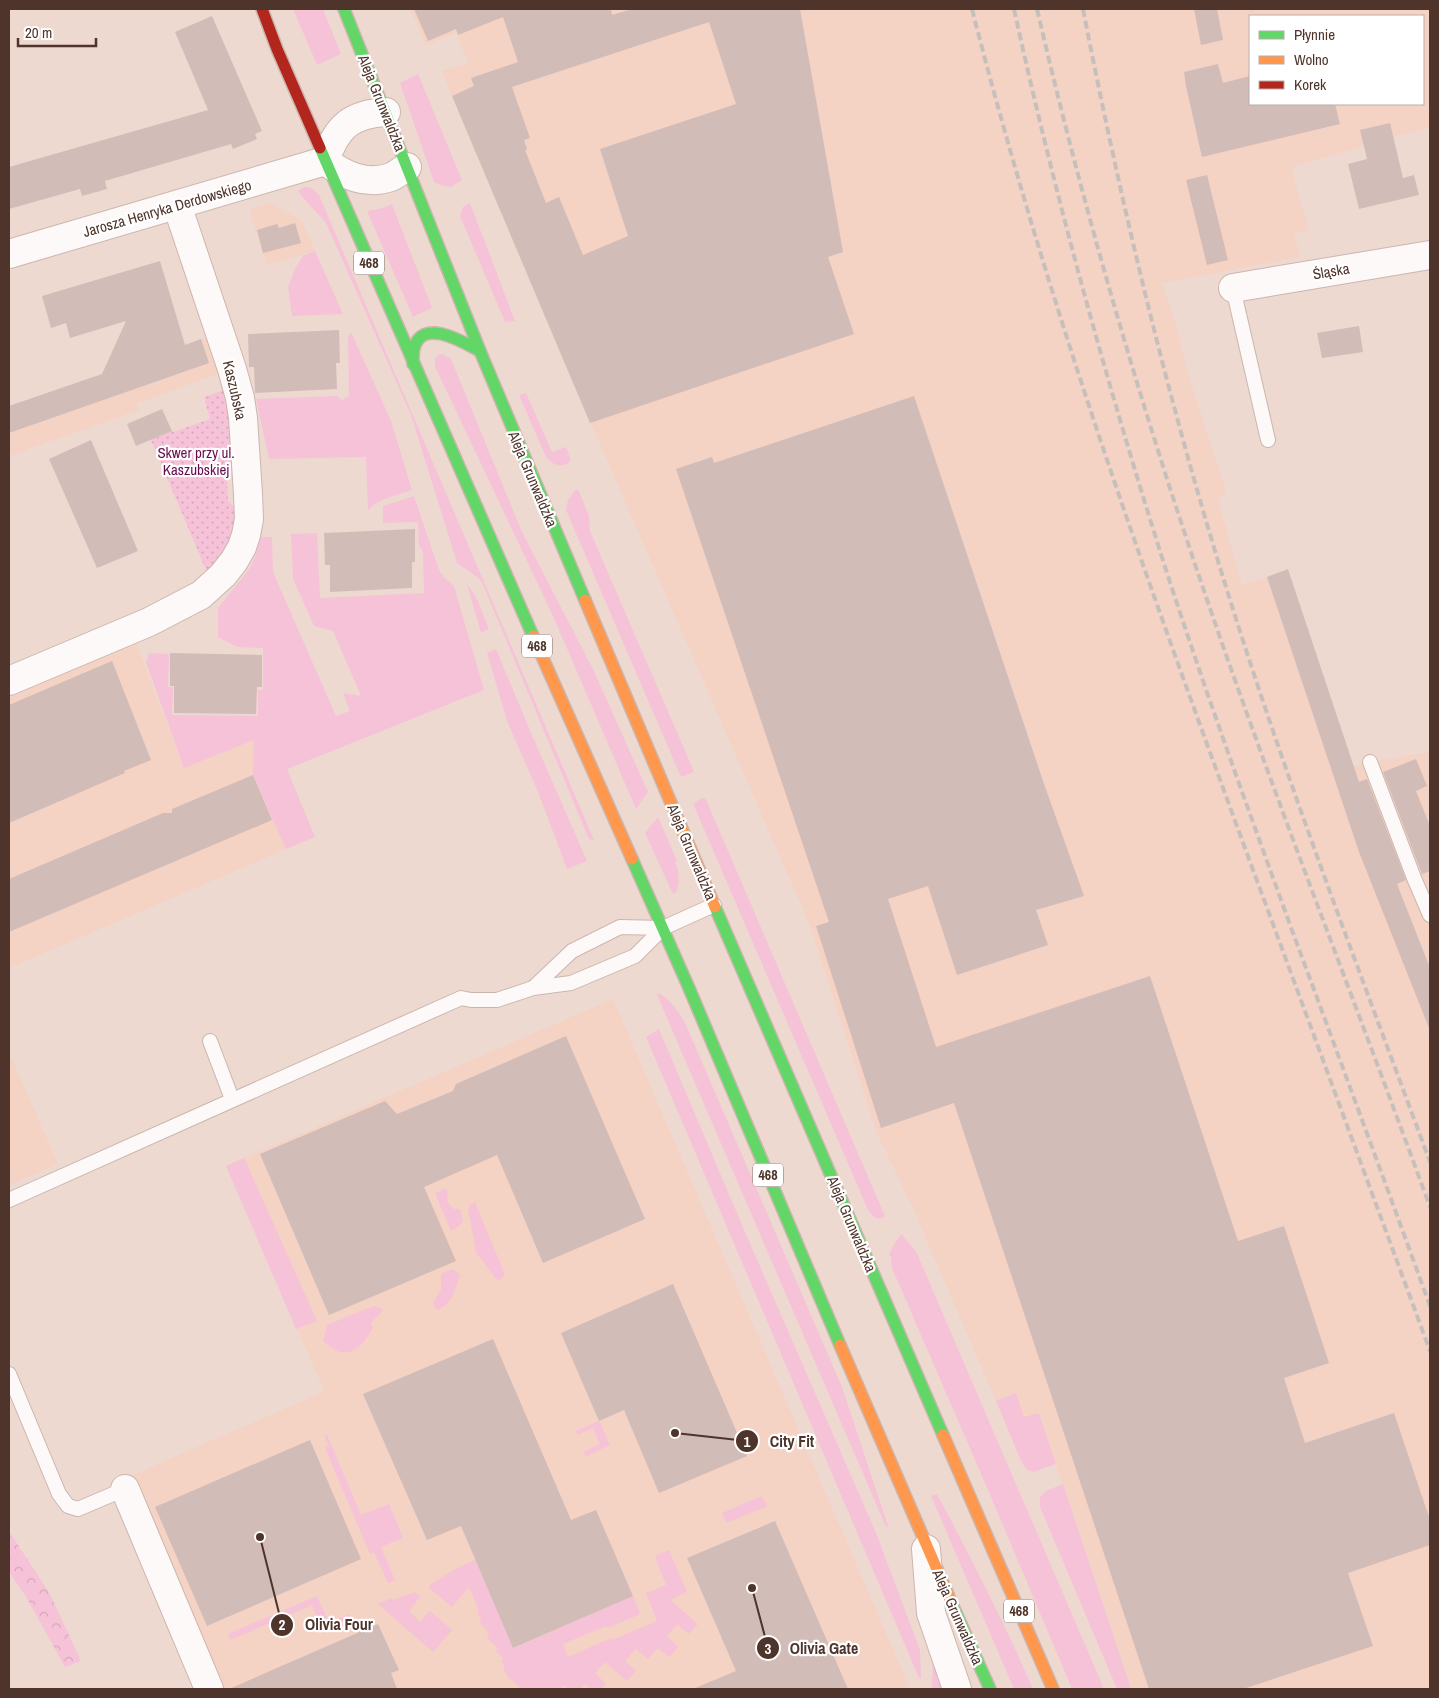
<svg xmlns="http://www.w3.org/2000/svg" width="1439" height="1698" font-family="'Archivo Narrow',sans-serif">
<defs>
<pattern id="forest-crowns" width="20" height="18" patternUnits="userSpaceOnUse" patternTransform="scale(1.25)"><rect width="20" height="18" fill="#f6c2d8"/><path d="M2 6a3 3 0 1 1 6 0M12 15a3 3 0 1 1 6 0" fill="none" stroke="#d5a7ba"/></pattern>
<pattern id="park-dots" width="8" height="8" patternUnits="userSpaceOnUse" patternTransform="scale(1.25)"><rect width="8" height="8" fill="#f6c2d8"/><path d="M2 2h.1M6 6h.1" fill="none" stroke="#d5a7ba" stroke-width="1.8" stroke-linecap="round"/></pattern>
</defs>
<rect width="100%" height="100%" fill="#eed9d1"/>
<!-- built -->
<g fill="#f4d2c4" fill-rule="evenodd">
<path d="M410 9H1430V128L1394 136V138L1296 165 1292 172 1309 230 1294 234 1300 257 1162 283 1177 328 1188 374 1226 491 1218 500 1242 585 1267 577 1335 711 1354 766 1370 762 1430 752V1689H1131L1039 1413 1024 1417 1016 1393 996 1401 915 1213 876 1131 811 928 542 311 459 114 442 71 468 63 456 33 426 45ZM1250 16H1423V104H1250Z"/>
<polygon points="271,203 302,221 315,251 267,265 249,209"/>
<polygon points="210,336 225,371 137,404 139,410 9,456 9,406"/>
<polygon points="136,643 184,768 254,740 273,819 286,849 9,968 9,698"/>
<polygon points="613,999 910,1689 193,1689 110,1491 124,1486 135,1474 321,1393 323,1388 226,1166"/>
<polygon points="9,1053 58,1164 9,1185"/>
</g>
<!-- grass -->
<g fill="#f6c2d8">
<polygon points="293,9 323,9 341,54 317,65"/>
<polygon points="418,74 462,180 451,187 440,185 434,182 400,83"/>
<path d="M305 187 312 188 319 195 594 840H591L588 837 482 582 477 577 457 563 411 415 326 223C319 214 302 199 298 190Z"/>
<polygon points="470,203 515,321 505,322 460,216 463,207"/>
<polygon points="392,204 432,308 413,317 367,211 383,208"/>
<polygon points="315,251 343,314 292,316 288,287 295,269 303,256"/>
<path d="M351 332 391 421 412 490C399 495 376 499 368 511L366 457 269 459 256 399 337 396 342 400 349 396 348 337Z"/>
<polygon points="442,354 451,359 522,532 594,671 648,792 636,809 553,616 438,373 435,367 435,359 438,355"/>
<path d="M526 393 552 452 566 447 571 461C561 469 554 466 546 457L519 395Z"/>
<polygon points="576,489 579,491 589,516 590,531 692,767 694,772 681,777 566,510 568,500"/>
<polygon points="414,496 439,570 444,577 454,586 484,690 287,769 315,837 286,849 253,775 254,740 184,768 148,668 146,662 149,653 169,654 168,687 173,687 172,715 258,716 258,690 263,690 263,648 237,647 218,637 218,608 250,568 256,555 259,537 272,537 273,572 336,716 350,711 343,693 361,696 333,631 314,626 293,579 291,534 317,533 320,598 424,593 423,553 419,545 418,522 383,523 383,506"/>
<polygon points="467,584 476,597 489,629 481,633"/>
<polygon points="496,649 532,735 587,861 567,869 538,792 507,721 487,653"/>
<path d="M702 798H705L707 802 885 1216C877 1222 873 1216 868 1210L694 806 693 804Z"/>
<path d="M658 817 677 861H675C679 871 681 885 675 894L672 892 645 833Z"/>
<path d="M659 993C671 1001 680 1013 686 1025L842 1387 888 1526 886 1527 660 1002 657 994Z"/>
<polygon points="659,1029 742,1225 876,1533 920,1650 921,1678 919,1678 646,1037"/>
<polygon points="244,1158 317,1321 296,1329 226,1166"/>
<polygon points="444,1189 447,1190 448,1203 454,1209 460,1209 463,1221 459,1226 451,1231 435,1193"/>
<polygon points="475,1202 505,1275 499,1280 496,1279 476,1252 468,1209 471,1204"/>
<polygon points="901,1234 916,1251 1104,1689 1072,1689 988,1490 892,1268 891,1257 889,1255 893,1246"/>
<path d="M452 1269 460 1274C456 1288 452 1305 437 1310L435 1308 433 1302 441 1290V1274Z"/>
<path d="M374 1306 383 1310C380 1315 375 1317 371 1323L373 1327C367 1339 357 1355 340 1352 335 1351 328 1344 323 1341L327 1325Z"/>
<polygon points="1016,1393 1024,1417 1039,1413 1056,1464 1033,1472 1026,1469 1022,1463 996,1401"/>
<polygon points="599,1421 610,1445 586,1456 584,1452 600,1444 593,1428 577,1435 576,1431"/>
<polygon points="327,1435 361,1515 389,1504 403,1538 381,1547 395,1580 388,1583 374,1552 370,1554 325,1448 329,1446 324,1436"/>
<polygon points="1063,1484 1131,1689 1117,1689 1040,1507 1040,1497 1046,1491"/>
<path d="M937 1494C971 1558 1004 1622 1033 1689H1014L931 1496Z"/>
<polygon points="762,1496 767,1506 726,1523 722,1513"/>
<polygon points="669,1550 687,1592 670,1600 698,1624 689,1634 677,1624 667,1636 678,1647 669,1657 658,1648 648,1659 636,1649 625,1661 636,1671 627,1681 605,1662 595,1673 606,1684 601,1689 591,1689 585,1684 580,1689 568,1689 563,1685 560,1689 544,1689 542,1688 540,1689 522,1689 506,1675 507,1674 504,1671 504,1664 501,1661 503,1658 496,1651 498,1648 487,1638 489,1633 480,1623 481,1618 477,1614 479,1611 471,1591 468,1588 452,1607 429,1588 431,1584 459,1567 475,1560 514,1648 633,1596 640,1614 607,1628 606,1626 563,1644 568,1657 611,1638 612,1640 657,1621 646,1593 666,1585 655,1556"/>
<polygon points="415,1592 420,1597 409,1611 420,1622 430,1611 452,1630 433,1652 378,1604 392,1598 393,1600"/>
<polygon points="317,1596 329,1623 350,1614 352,1618 323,1631 312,1605 230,1640 228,1634"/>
<polygon points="933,1656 949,1689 932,1689"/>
</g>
<!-- forest -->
<polygon fill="url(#forest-crowns)" points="9,1531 50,1594 81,1661 65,1667 25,1595 9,1572"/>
<!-- park -->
<polygon fill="url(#park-dots)" points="224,390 227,399 232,470 227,477 228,501 243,515 240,532 215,564 206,570 151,440 172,431 173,432 210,419 204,397"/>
<!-- building -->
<g fill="#d2bcb7" fill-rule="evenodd">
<path d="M414 9H611L612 15 632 9H800L843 252 828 257 854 334 590 423 452 96 474 86 471 78 518 62 503 17 458 35 456 29 428 41ZM709 22 736 104 600 149 628 236 583 255 559 197 546 203 525 150 527 149 524 140 530 138 512 87Z"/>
<polygon points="1194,9 1217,9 1223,40 1201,45"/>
<polygon points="212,16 262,131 255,134 257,139 233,149 231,144 105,181 107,189 82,196 80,189 9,209 9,167 208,110 175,32"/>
<polygon points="1218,64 1223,83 1250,76 1250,104 1335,104 1340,124 1202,157 1186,86 1184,72"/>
<polygon points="1390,123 1403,178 1414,175 1419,195 1359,209 1348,164 1367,159 1360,130"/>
<polygon points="1207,175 1228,260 1207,265 1186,180"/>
<polygon points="295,223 301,243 263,253 257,230 277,224 279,228"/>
<polygon points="160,261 185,345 201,339 209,363 9,433 9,406 102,374 126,321 70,338 66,323 51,328 42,296"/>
<polygon points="1359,326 1363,352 1322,358 1317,333"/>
<polygon points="339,330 340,363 336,363 337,389 255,393 254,367 249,367 248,334"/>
<polygon points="914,396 1044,784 1084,896 1036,910 1048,945 957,975 928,886 888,899 936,1047 1150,976 1238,1241 1284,1226 1329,1363 1284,1378 1305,1443 1394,1413 1430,1520 1430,1545 1348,1573 1373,1646 1243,1689 1149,1689 954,1103 881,1128 816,926 829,922 676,469 712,457 714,463"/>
<polygon points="162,409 172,431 136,446 127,424"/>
<polygon points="91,440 138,551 97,568 49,459"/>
<polygon points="415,529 415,562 412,562 412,588 330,592 330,565 325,565 324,533"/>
<polygon points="1288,569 1359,782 1367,779 1406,880 1397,884 1430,968 1430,1028 1429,1028 1359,852 1267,577"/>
<polygon points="170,653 262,655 262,687 257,687 256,714 174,713 174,686 170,686"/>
<polygon points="112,661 151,760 124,771 125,773 9,823 9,705"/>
<polygon points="1416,759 1427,786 1416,791 1430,826 1430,871 1422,874 1383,772"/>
<polygon points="253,775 272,820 9,932 9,879 163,813 172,813 172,809"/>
<polygon points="566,1036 645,1219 543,1263 497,1155 424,1187 456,1261 329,1315 260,1154 385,1101 397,1114 453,1091 456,1084"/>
<polygon points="673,1284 747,1456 659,1493 624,1410 599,1421 561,1333"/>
<polygon points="493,1339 571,1520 596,1510 633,1596 513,1648 461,1526 427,1540 363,1394"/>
<polygon points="310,1440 361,1559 207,1626 155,1507"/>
<polygon points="775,1521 848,1689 693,1689 736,1671 687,1558"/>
<polygon points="378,1624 399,1670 391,1673 397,1689 229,1689"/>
</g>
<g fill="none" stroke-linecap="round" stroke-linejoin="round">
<defs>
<g id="lane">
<polyline points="1233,288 1268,440"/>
<polyline points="1370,762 1414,878 1430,915"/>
<polyline points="533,988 572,951 620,927 663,928"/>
<polyline points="210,1041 232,1099"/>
<polyline points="9,1200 461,998 471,1000 497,1000 533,988 571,983 635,956 663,928 714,905"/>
<polyline points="9,1374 59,1494 68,1506 78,1509 125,1489"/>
</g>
<g id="street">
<path d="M325 161C344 175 366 186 391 177 396 175 402 170 407 167"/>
<path d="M325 161C336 128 350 114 386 112"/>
<polyline points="9,254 325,161"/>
<polyline points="1233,288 1430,255"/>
<polyline points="9,681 149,622 201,595 223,575 234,561 242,547 246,535 249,519 248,494 243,418 240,398 232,369 177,205"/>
<polyline points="125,1489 209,1689"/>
<polyline points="926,1549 931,1613 957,1689"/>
</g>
<g id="fast">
<polyline points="344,9 480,351 585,600"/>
<polyline points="320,148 533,636"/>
<path d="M413 364C413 359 413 353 414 348 423 317 463 342 480 351"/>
<polyline points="632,859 689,988 840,1345"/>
<polyline points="715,907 943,1435"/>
<polyline points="952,1604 990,1689"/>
</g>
<g id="slow">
<polyline points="585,600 715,907"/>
<polyline points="533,636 632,859"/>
<polyline points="840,1345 952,1604"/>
<polyline points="943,1435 1053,1689"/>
</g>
<polyline id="jam" points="262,9 277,49 320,148"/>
</defs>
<!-- lane casing -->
<use href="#lane" stroke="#cbb6ae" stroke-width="16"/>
<!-- street casing -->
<use href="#street" stroke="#cbb6ae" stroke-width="30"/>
<!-- fast casing -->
<use href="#fast" stroke="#cbb6ae" stroke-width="14"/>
<!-- slow casing -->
<use href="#slow" stroke="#cbb6ae" stroke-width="14"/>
<!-- jam casing -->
<use href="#jam" stroke="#cbb6ae" stroke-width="14"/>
<!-- lane -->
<use href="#lane" stroke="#fcf9f8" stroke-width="14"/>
<!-- street -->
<use href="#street" stroke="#fcf9f8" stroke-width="28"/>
<!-- fast -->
<use href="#fast" stroke="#63d668" stroke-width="11"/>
<!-- slow -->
<use href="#slow" stroke="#ff974d" stroke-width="11"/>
<!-- jam -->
<use href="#jam" stroke="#b3261e" stroke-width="11"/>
<!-- rail -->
<g stroke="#c6c0bd" stroke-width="4" stroke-dasharray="8 4" stroke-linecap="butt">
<path d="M972 9C1043 288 1139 559 1238 829 1302 1003 1366 1177 1430 1351"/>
<path d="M1014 9C1054 192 1104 373 1160 551 1201 680 1247 806 1293 933 1339 1057 1385 1182 1430 1306"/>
<path d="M1037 9C1082 203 1137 393 1201 582 1272 792 1354 998 1430 1207"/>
<path d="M1083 9C1120 199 1165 388 1222 574 1283 773 1358 967 1430 1162"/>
</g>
</g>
<g text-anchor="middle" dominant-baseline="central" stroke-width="4.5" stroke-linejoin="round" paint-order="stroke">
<!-- shield labels -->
<g fill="#fff" stroke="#83716a" stroke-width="1">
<rect x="354" y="251.5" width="30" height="23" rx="4"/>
<rect x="522" y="634.5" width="30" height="23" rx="4"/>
<rect x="753" y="1163.5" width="30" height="23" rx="4"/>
<rect x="1004" y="1599.5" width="30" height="23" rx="4"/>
</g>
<g font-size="14" font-weight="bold" fill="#4e342a">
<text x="369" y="263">468</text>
<text x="537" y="646">468</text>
<text x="768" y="1175">468</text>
<text x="1019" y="1611">468</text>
</g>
<!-- street labels -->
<g font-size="15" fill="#4e342a" stroke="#fff">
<text transform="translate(382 103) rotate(68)">Aleja Grunwaldzka</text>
<text transform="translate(167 208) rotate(-16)">Jarosza Henryka Derdowskiego</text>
<text transform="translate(1331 271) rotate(-10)">Śląska</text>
<text transform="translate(235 390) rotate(77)">Kaszubska</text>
<text transform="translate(533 479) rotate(67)">Aleja Grunwaldzka</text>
<text transform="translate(692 852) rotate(67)">Aleja Grunwaldzka</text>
<text transform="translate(852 1224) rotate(67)">Aleja Grunwaldzka</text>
<text transform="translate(958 1617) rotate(66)">Aleja Grunwaldzka</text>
</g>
<!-- park labels -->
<g font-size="15" fill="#690c4e" stroke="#fff">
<text x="196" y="452">Skwer przy ul.<tspan x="196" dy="17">Kaszubskiej</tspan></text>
</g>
</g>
<!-- callouts -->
<path fill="none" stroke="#4e342a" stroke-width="2" d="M675 1433L747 1441M260 1537L282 1625M752 1588L768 1648"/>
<g fill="#4e342a" stroke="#fff" stroke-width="2">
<circle cx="675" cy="1433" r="5"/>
<circle cx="260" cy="1537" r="5"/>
<circle cx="752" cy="1588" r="5"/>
<circle cx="747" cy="1441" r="12"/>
<circle cx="282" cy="1625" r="12"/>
<circle cx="768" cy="1648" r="12"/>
</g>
<g font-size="15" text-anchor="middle" font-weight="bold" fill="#fff">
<text x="747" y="1447">1</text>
<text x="282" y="1630">2</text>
<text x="768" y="1654">3</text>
</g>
<g font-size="16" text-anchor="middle" font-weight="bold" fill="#4e342a" stroke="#fff" stroke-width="4.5" stroke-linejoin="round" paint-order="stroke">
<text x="792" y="1447">City Fit</text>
<text x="339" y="1630">Olivia Four</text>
<text x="824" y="1654">Olivia Gate</text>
</g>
<!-- border -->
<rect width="1439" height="1698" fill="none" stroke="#4e342a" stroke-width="20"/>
<!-- legend -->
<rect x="1249" y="15" width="175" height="90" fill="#ffffff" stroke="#b8aeaa"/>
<rect x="1259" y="31" width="25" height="8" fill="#63d668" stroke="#b8aeaa"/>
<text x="1294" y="40" font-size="15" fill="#4e342a">Płynnie</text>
<rect x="1259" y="56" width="25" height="8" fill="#ff974d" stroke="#b8aeaa"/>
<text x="1294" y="65" font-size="15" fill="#4e342a">Wolno</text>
<rect x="1259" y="81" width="25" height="8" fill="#b3261e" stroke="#b8aeaa"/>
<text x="1294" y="90" font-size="15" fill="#4e342a">Korek</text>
<!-- scale -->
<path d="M18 38v8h78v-8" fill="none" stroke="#4e342a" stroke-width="2.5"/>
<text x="25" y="38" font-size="15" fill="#4e342a" stroke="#ffffff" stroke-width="4" paint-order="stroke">20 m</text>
</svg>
